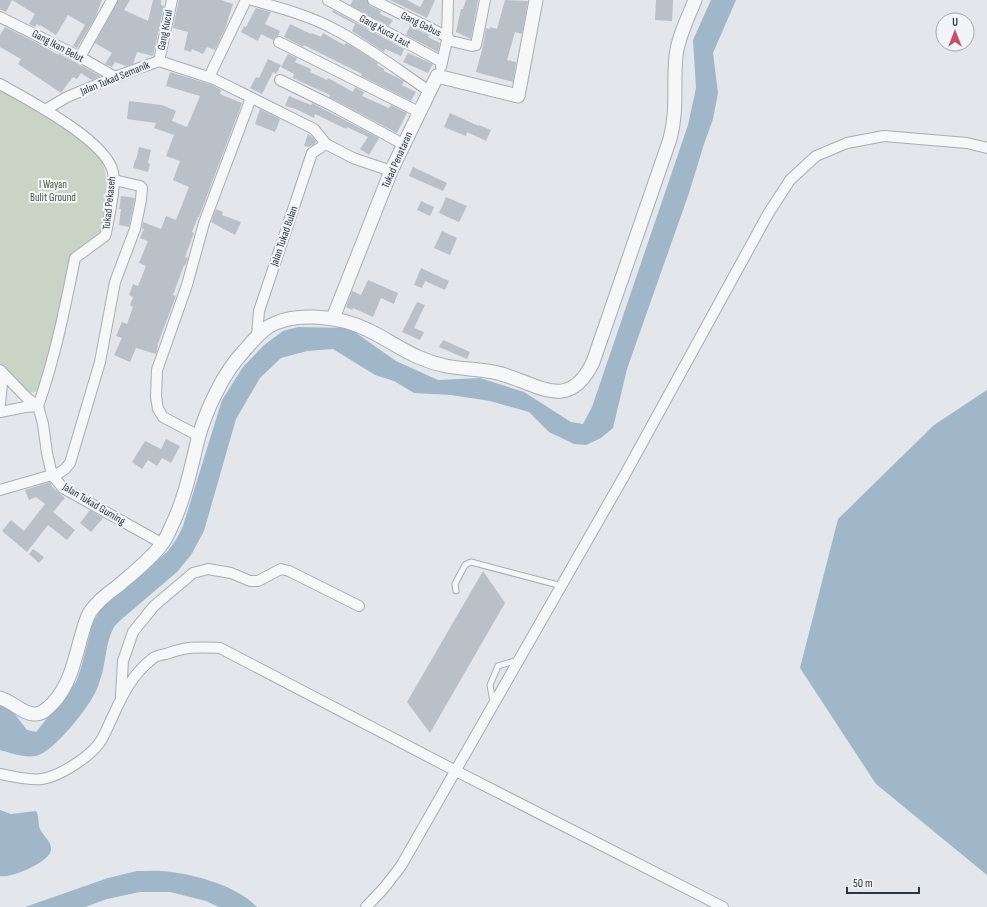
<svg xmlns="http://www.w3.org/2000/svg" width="987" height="907" font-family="'Sofia Sans Condensed',sans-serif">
<rect width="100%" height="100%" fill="#e3e6ea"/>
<!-- green -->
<path fill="#cad4c4" d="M0 88 49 117 83 141 103 163 107 182 102 231 72 253 71 256 63 298 40 388C28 404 8 372 0 363Z"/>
<!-- water -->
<g fill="#9fb7c9">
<path d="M711 0H736L713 53 718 93 713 119 704 144 689 193 627 369 613 428 601 438 586 445 574 444 549 432 529 412 490 401 451 395 414 393 394 381 375 375 333 349 307 351 281 358 260 378 236 419 204 531 191 555 177 572 123 618C120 621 116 624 114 627 106 641 106 659 102 674 100 679 99 684 97 689 90 706 54 752 36 756 24 758 11 753 0 750V706L10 708 27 730 36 732 76 682 81 668 93 622 101 609 168 551 177 538 183 526 222 400 243 367 264 345 283 331 298 327 349 328 396 361 438 380 480 378 524 392 571 422 583 424 592 407 688 125 696 88 693 40Z"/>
<polygon points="987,390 987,875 876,784 800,668 838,519 934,425"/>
<path d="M0 810 11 814 36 811C40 817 37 825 41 831 45 838 52 842 51 850 50 862 10 879 0 876Z"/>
<path d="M137 871C148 871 160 870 171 872 199 876 237 886 257 907H219L206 901 170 892H140L107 899 85 907H25L108 878Z"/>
</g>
<!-- building -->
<g fill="#bac0c7">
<polygon points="0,0 102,0 95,18 77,48 73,46 85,25 68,15 56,35 40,25 40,26 37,24 35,27 29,24 35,14 12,0 6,12 0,9"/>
<polygon points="118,0 130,0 124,10 148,21 153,0 161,0 161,5 164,6 153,56 137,52 133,64 126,66 115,62 112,67 105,64 112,53 95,43"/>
<polygon points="179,0 221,0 233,4 225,29 215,50 207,47 203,54 192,49 191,52 184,50 188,32 173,28"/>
<polygon points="353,0 367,0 370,6 381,11 380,14 393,20 389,26 350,5"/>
<polygon points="390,0 407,0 420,7 424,0 435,0 427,18"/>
<polygon points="466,0 478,0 471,39 456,32 461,9 463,9"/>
<polygon points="505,0 528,1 522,34 515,32 507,60 516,62 513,82 476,72 483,46 486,28 490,29 490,27 497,29"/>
<polygon points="656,0 673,0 672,21 655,20"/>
<polygon points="256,8 271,12 265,24 280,31 278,36 275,37 273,40 261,34 258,41 241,32 244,26 246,27"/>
<polygon points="333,10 404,49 401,56 385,49 384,52 352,31 355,24 332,12"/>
<polygon points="290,24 311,34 312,33 321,37 323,33 344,45 346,43 355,48 378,63 377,65 384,69 384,71 404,81 402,85 416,92 411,101 361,76 362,74 304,45 303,47 284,37"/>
<polygon points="410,26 429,35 428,37 440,43 438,52 406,35"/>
<polygon points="5,27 45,47 58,55 59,54 77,63 100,76 92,80 81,73 77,79 73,77 61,93 18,64 21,59 0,47 0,35"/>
<polygon points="408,53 433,64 428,73 403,62"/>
<polygon points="288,54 297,58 295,62 311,69 310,72 327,80 328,78 353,92 355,87 364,92 362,96 389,108 391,105 407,113 397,133 329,97 330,95 293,78 294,74 281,67"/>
<polygon points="268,59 281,65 276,74 273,72 262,94 250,88 256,77 259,78"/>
<polygon points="170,72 212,85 221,90 220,94 242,103 199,217 198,217 192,232 194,233 185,257 188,258 186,263 185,266 184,265 173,295 176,296 157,346 158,346 156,354 136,348 130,362 114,355 122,338 116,336 122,322 127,324 133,307 130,305 133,297 129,295 133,284 138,286 146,266 139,263 148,241 140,238 144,229 142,229 143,222 161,229 166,216 176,220 189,187 173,180 180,161 166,156 174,135 154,128 156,123 127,119 129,101 162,105 176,111 172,121 187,127 200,96 166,86"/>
<polygon points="289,96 311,105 312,103 379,138 369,155 360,149 368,137 347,127 346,129 315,114 314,118 296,109 285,106"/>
<polygon points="260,109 280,119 275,132 255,124"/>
<polygon points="450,113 479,126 479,125 491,130 486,141 467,132 466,136 444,127"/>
<polygon points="308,134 311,136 316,141 315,144 309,147 304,146"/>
<polygon points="139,147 151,150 148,163 150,164 148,172 133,168 135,160 136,160"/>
<polygon points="413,167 447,183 443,191 409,176"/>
<polygon points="121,196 135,198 129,227 119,225 121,209 119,209"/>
<polygon points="446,197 467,206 459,222 439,213"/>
<polygon points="421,201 434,207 430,216 417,210"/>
<polygon points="216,209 223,212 222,215 241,222 235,235 211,222"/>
<polygon points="442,231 457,238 450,255 434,248"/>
<polygon points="421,268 449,281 445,290 425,281 422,288 414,285"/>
<polygon points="368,280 398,293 394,304 381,298 373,317 353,308 352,310 346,307 352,291 361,295"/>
<polygon points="417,302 425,305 414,328 424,332 420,340 402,332"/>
<polygon points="443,340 470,352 467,359 439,347"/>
<polygon points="166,439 180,446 171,463 162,458 157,466 148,460 142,469 132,462 145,441 161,449"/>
<polygon points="50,482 52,487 65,498 53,512 75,530 67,540 48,525 27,552 2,531 11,520 24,531 45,504 36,497 29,500 25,490"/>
<polygon points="90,510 103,518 91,532 80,523"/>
<polygon points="33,549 44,557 39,563 29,554"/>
<polygon points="483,571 505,603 430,733 407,702"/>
</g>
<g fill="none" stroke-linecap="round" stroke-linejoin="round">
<defs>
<g id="service">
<polyline points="456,591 455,584 465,565 471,562 562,586"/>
<polyline points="493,702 490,685 498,666 518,660"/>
</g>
<g id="minor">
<path d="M252 0C280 8 308 15 334 29 367 46 398 70 429 91"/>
<polyline points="328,0 442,62"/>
<polyline points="373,0 448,37"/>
<polyline points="0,17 80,57 115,77"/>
<polyline points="447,40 472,46 476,45 485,0"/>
<polyline points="279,42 419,112"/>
<polyline points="80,57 112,0"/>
<polyline points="159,61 172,0"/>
<polyline points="441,67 447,40 448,0"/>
<polyline points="209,77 246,0"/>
<polyline points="280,80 331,105 403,144"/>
<path d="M0 84C28 100 106 140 113 172 116 189 109 215 106 233L105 236 75 258C65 308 55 358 38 406L25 407 0 412"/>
<polyline points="45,110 67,97 115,77 159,61 214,79 314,129 326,144 353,158 391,171"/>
<polyline points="257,336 259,311 312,153 326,144"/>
<polyline points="0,370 27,398 38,406 43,424 47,453 52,475 63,488 163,544"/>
<polyline points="0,404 3,374"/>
<polyline points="199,436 163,417 158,409 156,397 157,370 187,285 204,223 251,98"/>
<polyline points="0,490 59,473 65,469 70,463 100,362 115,282 135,229 141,200 142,188 140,186 114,180"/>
<polyline points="121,695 123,661 133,632 154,606 193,573 208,569 231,573 250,581 258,581 281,569 289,571 359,606"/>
<path d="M0 774C11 776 31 781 42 779 61 776 93 755 102 739 117 710 125 680 152 659 155 656 161 655 166 654 187 646 198 647 220 648L456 771 723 907"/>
<polyline points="366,907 384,888 401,866 623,478 768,214 790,180 816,156 847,143 884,136 967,143 987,148"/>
</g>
<g id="tertiary">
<polyline points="333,318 391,171 437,76 518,96 536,0"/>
<path d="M0 698C12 701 24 715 35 714 43 714 48 708 53 703 69 686 74 663 80 641 83 631 85 621 90 612 97 602 108 593 118 586 133 573 150 560 162 544 166 539 169 532 172 525 185 498 191 468 198 439 206 410 223 373 244 351 251 343 259 333 268 327 295 310 342 317 368 330 385 338 400 349 418 357 427 361 436 364 446 366 462 369 478 369 493 372 533 379 567 417 593 362L670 139C678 109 673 85 676 56 678 37 688 18 695 0"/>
</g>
</defs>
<!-- service casing -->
<use href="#service" stroke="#a8adb4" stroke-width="7"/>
<!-- minor casing -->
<use href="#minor" stroke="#a8adb4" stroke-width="12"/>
<!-- tertiary casing -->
<use href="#tertiary" stroke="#a8adb4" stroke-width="15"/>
<!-- service -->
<use href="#service" stroke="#f5f7f9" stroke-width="5"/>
<!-- minor -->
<use href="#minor" stroke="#f5f7f9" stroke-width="10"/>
<!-- tertiary -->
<use href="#tertiary" stroke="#f5f7f9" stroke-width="13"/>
</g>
<g text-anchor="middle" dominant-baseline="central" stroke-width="4" stroke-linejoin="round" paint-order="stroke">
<!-- street labels -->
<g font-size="11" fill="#2b3542" stroke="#f2f5f8">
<text transform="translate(421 24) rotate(26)">Gang Gabus</text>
<text transform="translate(165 30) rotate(-79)">Gang Kucul</text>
<text transform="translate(385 31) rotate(29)">Gang Kuca Laut</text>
<text transform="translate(58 46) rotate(28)">Gang Ikan Belut</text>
<text transform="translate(115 78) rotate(-22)">Jalan Tukad Semanik</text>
<text transform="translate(397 160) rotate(-66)">Tukad Penataran</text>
<text transform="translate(109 203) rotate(-84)">Tukad Pekaseh</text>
<text transform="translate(284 236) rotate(-71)">Jalan Tukad Bulan</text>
<text transform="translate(94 504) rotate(31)">Jalan Tukad Guming</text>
</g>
<!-- park labels -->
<g font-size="11" fill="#435d39" stroke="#f2f5f8">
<text x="53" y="184">I Wayan<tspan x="53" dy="13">Bulit Ground</tspan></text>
</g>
</g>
<!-- north arrow -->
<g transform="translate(955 32)"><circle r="19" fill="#f2f5f8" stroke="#a2a8af"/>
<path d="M0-3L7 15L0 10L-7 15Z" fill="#ca4d6a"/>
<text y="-6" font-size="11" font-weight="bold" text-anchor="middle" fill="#2b3542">U</text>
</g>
<!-- scale -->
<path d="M847 887v6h72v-6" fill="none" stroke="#2b3542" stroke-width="2"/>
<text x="853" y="887" font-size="12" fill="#2b3542" stroke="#f2f5f8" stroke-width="3" paint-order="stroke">50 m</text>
</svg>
